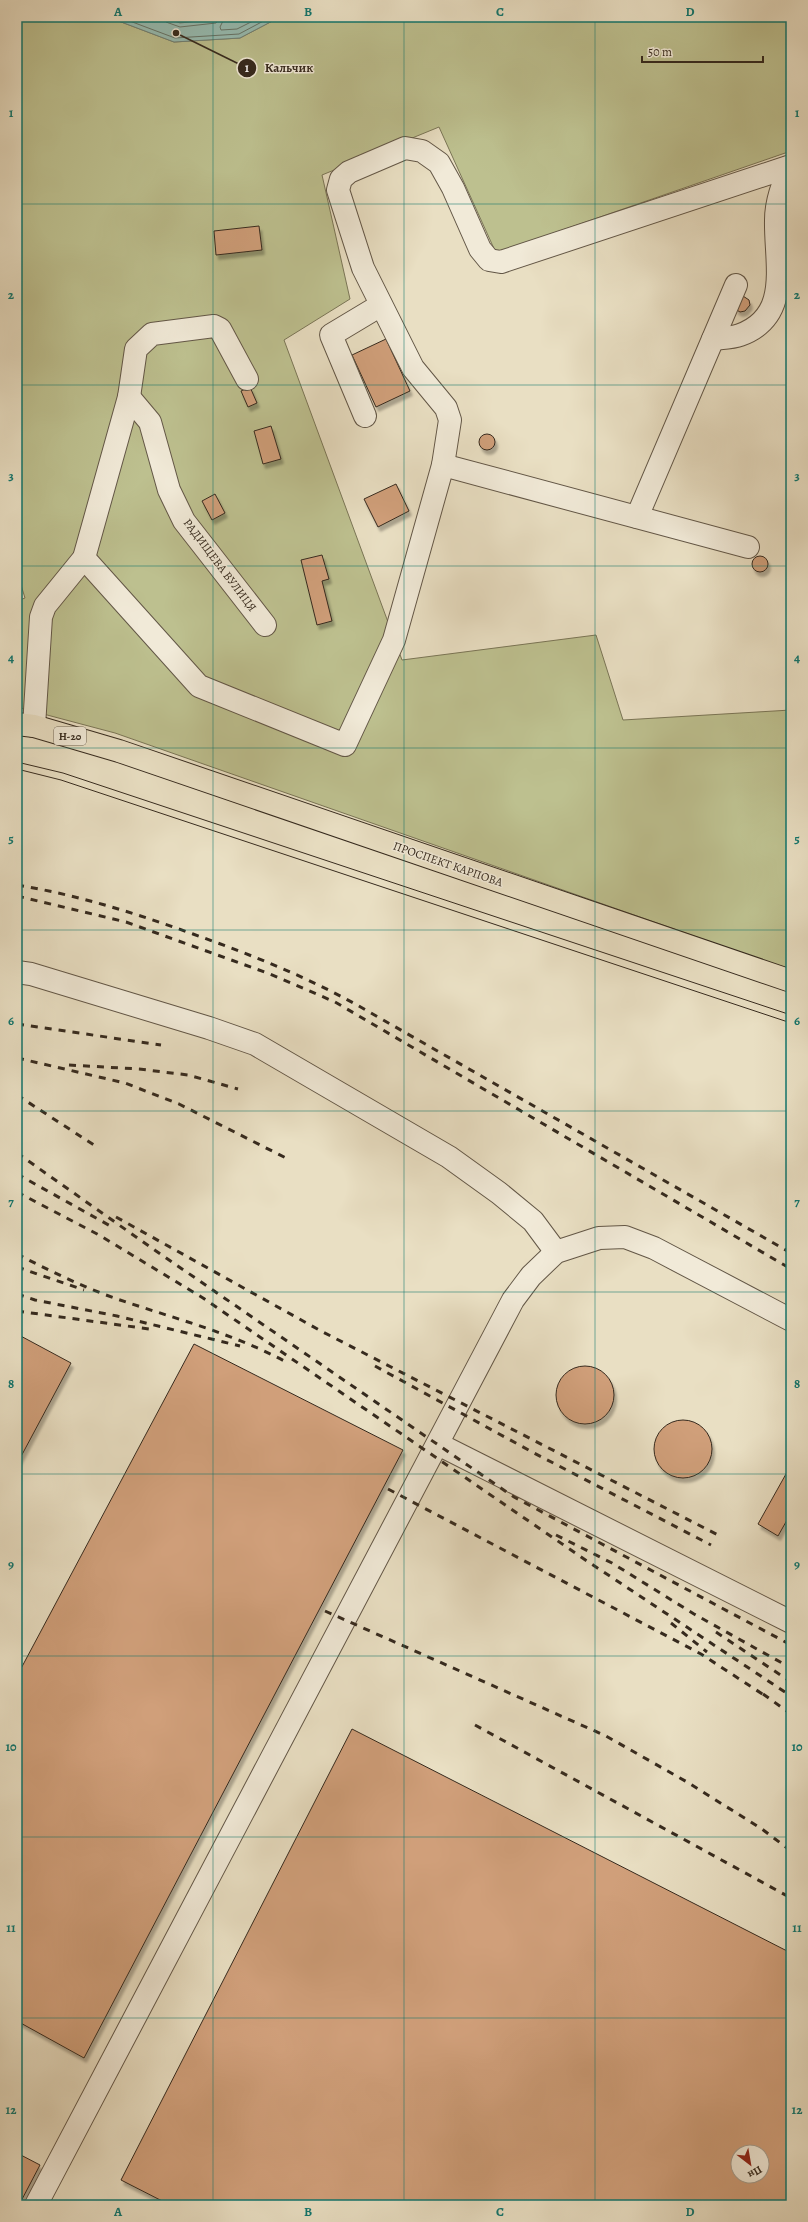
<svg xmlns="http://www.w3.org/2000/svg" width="808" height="2222" font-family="Alegreya,serif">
<defs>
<filter id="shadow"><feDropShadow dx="2.5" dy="4.5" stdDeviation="1" flood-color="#0004"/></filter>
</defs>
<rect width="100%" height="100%" fill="#e9dfc3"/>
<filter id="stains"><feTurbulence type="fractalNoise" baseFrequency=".005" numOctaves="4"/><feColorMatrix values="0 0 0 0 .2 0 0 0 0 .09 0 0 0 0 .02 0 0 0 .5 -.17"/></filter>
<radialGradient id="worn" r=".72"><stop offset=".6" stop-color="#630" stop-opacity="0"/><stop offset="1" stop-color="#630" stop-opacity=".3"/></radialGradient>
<!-- green -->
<g fill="#bdc08f" stroke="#7a7556">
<polygon points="17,17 108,17 174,42 240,38 280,17 791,17 791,151 496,253 439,127 322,175 350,299 284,340 402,660 596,635 623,720 791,710 791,970 115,733 17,707 17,601 25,598 17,572"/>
<polygon points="163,17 234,17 180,23"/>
</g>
<!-- water -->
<polygon fill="#97bdb3" stroke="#708277" points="108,17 163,17 180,23 234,17 280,17 240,38 174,42"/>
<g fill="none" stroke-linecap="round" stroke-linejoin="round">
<!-- shore -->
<g stroke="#667468" stroke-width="1">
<polyline points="119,17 175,38 239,34 271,17"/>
<polyline points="164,17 166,22 180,27 216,23 220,17"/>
<polyline points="225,17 220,27 221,30 237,29 261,17"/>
</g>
</g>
<!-- building -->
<g fill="#d09f7a" stroke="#362a1e" fill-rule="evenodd" filter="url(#shadow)">
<polygon points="259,226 262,250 216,255 214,231"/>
<polygon points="743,296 749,300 750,305 745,311 740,312 735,309"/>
<polygon points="386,339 410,391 376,407 352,355"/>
<polygon points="250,387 257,403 248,407 241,391"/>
<polygon points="271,426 281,459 263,464 254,431"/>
<circle cx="487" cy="442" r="8"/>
<polygon points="396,484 409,511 378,527 364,499"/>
<polygon points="215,494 225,513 212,520 202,501"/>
<polygon points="322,555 329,579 322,581 332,621 317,625 301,560"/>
<circle cx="760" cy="564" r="8"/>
<polygon points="17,1334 71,1363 17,1464"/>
<polygon points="194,1344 403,1450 84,2058 17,2021 17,1676"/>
<circle cx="585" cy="1395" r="29"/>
<circle cx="683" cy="1449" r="29"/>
<polygon points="791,1465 791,1513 778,1536 758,1524"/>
<path d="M352 1729 791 1953V2205H170L121 2180ZM738 2152H762V2176H738Z"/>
<polygon points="17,2153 40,2165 19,2205 17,2204"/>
</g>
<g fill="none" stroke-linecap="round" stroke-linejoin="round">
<defs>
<g id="minor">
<path d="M713 339C721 338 732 338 740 335 792 316 775 263 776 220 776 201 783 184 790 167"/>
<polyline points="129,397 150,422 169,490 184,521 265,625"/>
<polyline points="365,416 331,335 381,305"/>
<polyline points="443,465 748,547"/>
<polyline points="637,517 736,285"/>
<polyline points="84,558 199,686 345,745 394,640 443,465 450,420 446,408 413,368 363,268 338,190 341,179 349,172 405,148 422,151 439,163 453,188 480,249 489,260 501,262 791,166"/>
<polyline points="34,726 41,617 45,606 84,558 129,397 136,349 152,334 214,326 220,329 247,379"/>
<polyline points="17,972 31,974 209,1028 255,1044 449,1157 499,1193 533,1221 556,1252"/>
<polyline points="438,1444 791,1622"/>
<polyline points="36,2205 513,1300 531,1276 556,1252 599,1238 625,1237 654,1248 791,1320"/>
</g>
<polyline id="major" points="17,724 34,726 119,751 791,981"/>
</defs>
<!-- minor casing -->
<use href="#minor" stroke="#635747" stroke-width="24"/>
<!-- major casing -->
<use href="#major" stroke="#362a1e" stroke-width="24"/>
<!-- minor -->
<use href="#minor" stroke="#f1ead8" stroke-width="22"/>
<!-- major -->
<use href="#major" stroke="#e9dfc3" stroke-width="22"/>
<!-- tram -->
<g stroke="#362a1e" stroke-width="1">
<polyline points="17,762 63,773 791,1015"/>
<polyline points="17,769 61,780 791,1023"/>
</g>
<!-- rail -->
<g stroke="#362a1e" stroke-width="3" stroke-dasharray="7 7" stroke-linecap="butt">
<path d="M17 885C78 895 135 913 193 934 249 954 305 976 357 1005L791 1253"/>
<polyline points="17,896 126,922 270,974 335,1002 791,1269"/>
<polyline points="17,1024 161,1045"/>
<polyline points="17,1058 125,1083 179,1104 288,1159"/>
<polyline points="69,1065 139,1069 188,1075 238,1089"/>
<polyline points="17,1095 97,1147"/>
<polyline points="17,1153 156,1251 514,1497 791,1645"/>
<polyline points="17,1174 114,1228"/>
<polyline points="17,1192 99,1235 203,1298 587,1561 791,1696"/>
<polyline points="116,1217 321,1331 718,1535"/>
<path d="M17 1254C52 1272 89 1290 126 1302 180 1320 237 1335 288 1363"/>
<polyline points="17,1267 84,1290"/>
<polyline points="17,1294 35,1300 117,1316 240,1346"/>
<polyline points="17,1311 149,1329"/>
<polyline points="375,1366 534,1453 711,1545"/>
<polyline points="388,1489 701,1654 767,1697"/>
<polyline points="556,1535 612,1563 694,1614 791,1668"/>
<polyline points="325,1611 606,1736 687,1782 762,1829 791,1851"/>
<polyline points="671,1623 707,1652"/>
<polyline points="716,1632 791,1682"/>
<polyline points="763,1694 791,1714"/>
<polyline points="475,1725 791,1898"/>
</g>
</g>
<!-- grid -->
<path fill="none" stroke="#0f766e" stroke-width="1" stroke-opacity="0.55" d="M213 17V2205M404 17V2205M595 17V2205M17 204H791M17 385H791M17 566H791M17 748H791M17 930H791M17 1111H791M17 1292H791M17 1474H791M17 1656H791M17 1837H791M17 2018H791"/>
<g text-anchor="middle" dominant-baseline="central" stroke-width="3" stroke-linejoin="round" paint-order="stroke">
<!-- shield labels -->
<rect fill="#f1ead8" stroke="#6e6456" stroke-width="1" x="54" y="727" width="32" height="18" rx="3"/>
<g font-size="11" font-weight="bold" fill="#362a1e">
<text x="70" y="736">Н-20</text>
</g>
<!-- street labels -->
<g font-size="12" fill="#362a1e" stroke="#f1ead8">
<text transform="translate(220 565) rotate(53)">РАДИЩЕВА ВУЛИЦЯ</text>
<text transform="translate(448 864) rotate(19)">ПРОСПЕКТ КАРПОВА</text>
</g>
</g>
<!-- callouts -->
<path fill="none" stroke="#362a1e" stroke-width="1.5" d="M176 33L247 68"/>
<g fill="#362a1e" stroke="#f1ead8" stroke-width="1.5">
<circle cx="176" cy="33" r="4"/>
<circle cx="247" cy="68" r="10"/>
</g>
<g font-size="12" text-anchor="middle" font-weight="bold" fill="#fff">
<text x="247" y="72">1</text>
</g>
<g font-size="13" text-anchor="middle" font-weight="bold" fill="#362a1e" stroke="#f1ead8" stroke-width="3" stroke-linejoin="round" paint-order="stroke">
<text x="289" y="72">Кальчик</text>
</g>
<!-- margin -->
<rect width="808" height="2222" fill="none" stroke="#e9dfc3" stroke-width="44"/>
<!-- north arrow -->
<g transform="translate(750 2164) rotate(149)"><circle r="19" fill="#f1ead8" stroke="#a69d8e"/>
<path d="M0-3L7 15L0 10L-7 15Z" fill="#8f2418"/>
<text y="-6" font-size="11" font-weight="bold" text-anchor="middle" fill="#362a1e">Пн</text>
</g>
<!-- scale -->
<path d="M642 56v6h121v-6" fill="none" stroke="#362a1e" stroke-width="2"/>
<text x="648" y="56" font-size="12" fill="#362a1e" stroke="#f1ead8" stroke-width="3" paint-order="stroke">50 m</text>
<rect x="22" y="22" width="764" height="2178" fill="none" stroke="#0f766e" stroke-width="1.5"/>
<g font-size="13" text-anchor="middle" font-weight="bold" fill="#0f766e">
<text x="118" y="16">A</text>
<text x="308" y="16">B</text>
<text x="500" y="16">C</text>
<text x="690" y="16">D</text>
<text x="11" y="117">1</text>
<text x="797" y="117">1</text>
<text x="11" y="299">2</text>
<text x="797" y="299">2</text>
<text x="11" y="480">3</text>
<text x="797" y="480">3</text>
<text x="11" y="662">4</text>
<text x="797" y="662">4</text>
<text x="11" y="843">5</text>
<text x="797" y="843">5</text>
<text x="11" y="1025">6</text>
<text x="797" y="1025">6</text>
<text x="11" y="1206">7</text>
<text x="797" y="1206">7</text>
<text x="11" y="1388">8</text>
<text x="797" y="1388">8</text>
<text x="11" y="1569">9</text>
<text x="797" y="1569">9</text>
<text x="11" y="1751">10</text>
<text x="797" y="1751">10</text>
<text x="11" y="1932">11</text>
<text x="797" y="1932">11</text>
<text x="11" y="2114">12</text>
<text x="797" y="2114">12</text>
<text x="118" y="2216">A</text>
<text x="308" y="2216">B</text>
<text x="500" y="2216">C</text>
<text x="690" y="2216">D</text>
</g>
<rect width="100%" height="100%" filter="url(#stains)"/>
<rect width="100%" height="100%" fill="url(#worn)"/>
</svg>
